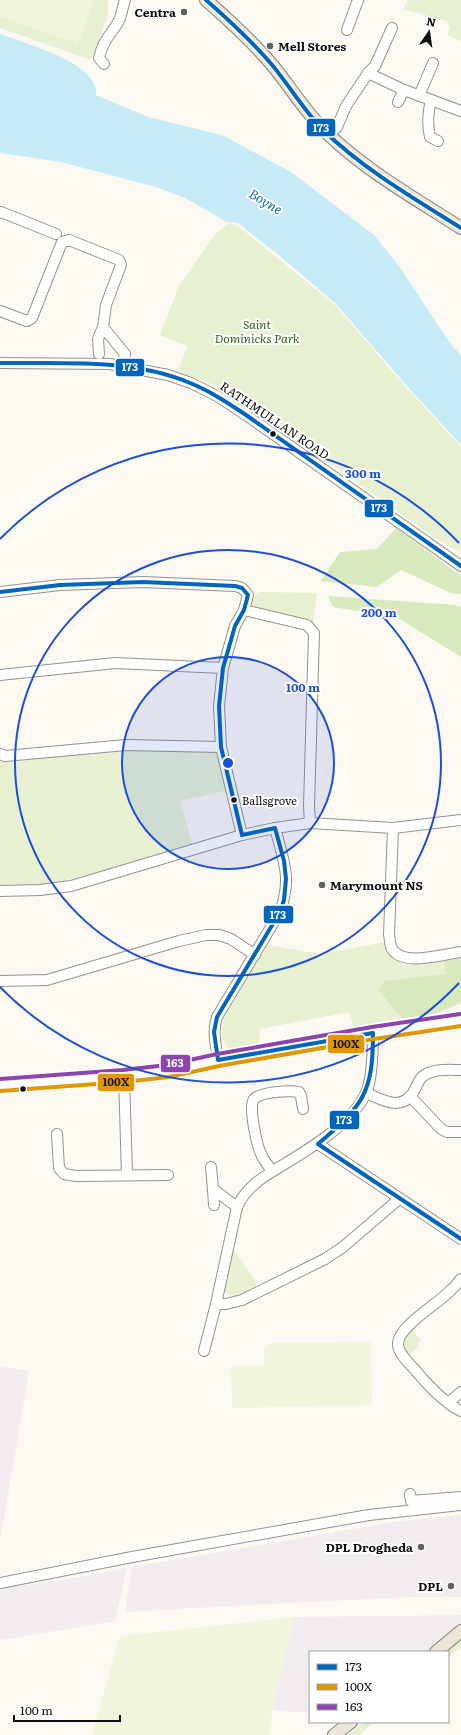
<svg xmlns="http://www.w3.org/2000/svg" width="461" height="1735" font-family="Literata,serif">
<rect width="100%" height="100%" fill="#fbf9f2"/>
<!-- industrial -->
<g fill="#f2ecef">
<polygon points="0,1366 29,1371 0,1542"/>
<polygon points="461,1515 461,1597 413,1597 266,1604 125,1612 132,1567 400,1521"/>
<polygon points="127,1568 115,1621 0,1640 0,1588 64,1580"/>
<polygon points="461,1615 461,1626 427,1652 310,1652 310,1713 272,1710 294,1617"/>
</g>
<!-- green -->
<g fill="#e7f1d1">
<polygon points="0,0 108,0 108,15 91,60 0,28"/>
<polygon points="408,0 461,0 461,41 447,35 450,27 446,21 403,9"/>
<polygon points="230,223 238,226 248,234 335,305 404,385 461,447 461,553 432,536 350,477 244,404 209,383 178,371 187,346 160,335 179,286 216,233"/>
<polygon points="259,592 317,593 313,623 253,606 251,598"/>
<polygon points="114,750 213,751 217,755 226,791 180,801 193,847 51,884 0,885 0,760"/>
<path d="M385 942C388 953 395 959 403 965L444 961 446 974 378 992 402 1018 354 1027 349 1012 260 1029 259 1043 228 1049 222 1037 223 1019 268 945 321 954Z"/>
<path d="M232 1250H234L257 1283 256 1286C246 1291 228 1304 223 1287Z"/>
<path d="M412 1330 421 1340 417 1343 419 1346 409 1355C400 1344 402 1338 412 1330Z"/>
<polygon points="461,1640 461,1647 448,1658 448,1652 446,1652"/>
<polygon points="364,1722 374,1722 359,1735 348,1735"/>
</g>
<!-- forest -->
<g fill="#d8e9be">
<polygon points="396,528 461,576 461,594 451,593 401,570 377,587 321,581 340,552 377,549"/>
<polygon points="328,596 455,605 461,607 461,657 398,618 333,607"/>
<polygon points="461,958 461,1003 432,1015 402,1018 378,991 384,981 446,974 444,961"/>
</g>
<!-- pitch -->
<g fill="#f0f5db">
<polygon points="0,0 93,0 78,44 0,17"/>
<polygon points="371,1342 372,1405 232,1408 231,1366 264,1365 265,1348 272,1343"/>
<polygon points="294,1617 272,1709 270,1735 92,1735 120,1636"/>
</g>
<!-- water -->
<path fill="#c6ebf7" d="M0 34C24 43 87 60 95 86 96 89 96 93 96 95L148 117 222 135 291 172 374 235 399 266 452 346 461 355V445L407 386 336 304 281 257 238 223 227 222 185 198 156 187 61 162 0 153Z"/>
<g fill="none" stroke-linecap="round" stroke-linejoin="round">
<defs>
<g id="minor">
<polyline points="347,30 358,0"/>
<path d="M104 64 99 58C103 41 108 38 117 24 122 17 122 8 125 0"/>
<polyline points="368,73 375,66 392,28"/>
<polyline points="419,96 433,63"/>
<path d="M431 100C428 112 427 125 430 137L438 141"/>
<polyline points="398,102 404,90"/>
<polyline points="329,135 337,127 346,106 368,73 404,90 461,111"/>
<polyline points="0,213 1,212 56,234"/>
<polyline points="0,311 27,321 32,318 62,242 69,240 119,260 121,265 106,305 103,327 125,354 122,366"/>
<polyline points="99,354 98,339 103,327"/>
<polyline points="0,363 110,364 168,375 191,383 217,396 246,415 461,566"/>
<polyline points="0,592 60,585 143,582 235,586 242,588 248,595 244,610 235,626 223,668 219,706 221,747 242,835"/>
<polyline points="244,610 307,625 314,633 309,806 310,823"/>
<polyline points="0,675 115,663 223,668"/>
<polyline points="0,754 5,756 126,745 221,747"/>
<path d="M393 828 389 935C390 939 390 944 391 947 400 968 444 954 461 952"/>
<polyline points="0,891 40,890 71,886 242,835 275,828 310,823 393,828 461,820"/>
<polyline points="0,981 47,980 179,941 206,935 219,935 231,939 255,955"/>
<path d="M218 1060C216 1045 212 1031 217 1017L280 912C292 878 284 862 275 828"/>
<polyline points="124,1076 127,1175"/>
<polyline points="0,1085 124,1076 168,1071 218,1060 373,1033 461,1020"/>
<path d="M366 1093C381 1099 400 1112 413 1093 416 1088 418 1081 422 1077 432 1068 449 1070 461 1070"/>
<polyline points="410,1096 441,1129 447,1132 461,1132"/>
<polyline points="57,1134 59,1168 64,1174 76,1176 168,1175"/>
<polyline points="318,1144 461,1239"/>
<polyline points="211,1167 213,1189 237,1207"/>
<path d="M272 1171C269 1166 264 1161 262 1156 257 1147 248 1106 254 1099 260 1092 290 1090 299 1092L301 1096 303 1109"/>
<polyline points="213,1189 214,1205"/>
<path d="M461 1279C458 1282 455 1287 451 1290 439 1303 399 1326 398 1343 397 1353 410 1364 416 1371 427 1384 446 1404 461 1411"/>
<polyline points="216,1304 226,1304 242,1300 325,1259 343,1247 399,1199"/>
<path d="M204 1351 216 1304 237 1207C247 1186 263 1177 283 1165 311 1148 354 1122 367 1091 372 1076 373 1049 373 1033"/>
<polyline points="449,1402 461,1392"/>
<polyline points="410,1494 411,1501 461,1497"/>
<polyline points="0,1583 132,1557 369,1515 461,1505"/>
</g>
<g id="major">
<path d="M206 0C230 21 253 42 273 66 292 89 307 115 329 135 368 172 416 199 461 228"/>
<polyline points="436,1652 461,1631"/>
<polyline points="334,1735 351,1722"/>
</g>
</defs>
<!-- minor casing -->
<use href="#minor" stroke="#949390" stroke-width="12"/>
<!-- major casing -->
<use href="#major" stroke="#81817d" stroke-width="14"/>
<!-- minor -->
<use href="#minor" stroke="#fefefd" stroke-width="10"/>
<!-- major -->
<use href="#major" stroke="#ede6d8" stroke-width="12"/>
<defs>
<g id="bus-1">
<path d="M206 0C230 21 253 42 273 66 290 87 304 110 322 129 363 169 413 198 461 228"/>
<path d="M0 363C63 364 131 358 190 383 210 391 228 403 246 415L461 566"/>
<path d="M0 592 60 585 143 582 235 586 242 588 248 595 244 610 235 626 223 668 219 706 221 747 242 835 275 828 284 861 286 879 284 900 280 912 217 1017 214 1032 218 1060 373 1033C373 1094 363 1105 318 1144L461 1239"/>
</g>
<polyline id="bus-2" points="0,1091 124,1082 169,1077 219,1066 374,1039 461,1026"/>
<polyline id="bus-3" points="0,1079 123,1070 167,1065 217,1054 372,1027 460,1014"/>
</defs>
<!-- bus-1 casing -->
<use href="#bus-1" stroke="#fff" stroke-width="7"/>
<!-- bus-2 casing -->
<use href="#bus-2" stroke="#fff" stroke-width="7"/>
<!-- bus-3 casing -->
<use href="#bus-3" stroke="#fff" stroke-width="7"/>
<!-- bus-1 -->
<use href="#bus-1" stroke="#0065bd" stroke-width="4"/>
<!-- bus-2 -->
<use href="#bus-2" stroke="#e09701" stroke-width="4"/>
<!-- bus-3 -->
<use href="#bus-3" stroke="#8e44ad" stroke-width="4"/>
</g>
<!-- distance rings -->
<circle cx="228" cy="763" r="106" fill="#1d4ed8" fill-opacity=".12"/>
<g fill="none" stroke="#1d4ed8" stroke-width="2">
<circle cx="228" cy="763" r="106"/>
<circle cx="228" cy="763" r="213"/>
<path d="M459 983A319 319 0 0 1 0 987M0 539A319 319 0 0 1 459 543"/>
</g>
<!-- markers -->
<g fill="#60605d" stroke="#fff" stroke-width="1.5">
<circle cx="184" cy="12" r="4"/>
<circle cx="270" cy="46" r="4"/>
<circle cx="322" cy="885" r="4"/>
<circle cx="421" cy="1547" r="4"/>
<circle cx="451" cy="1586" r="4"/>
</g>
<g fill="#0d0d0d" stroke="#fff" stroke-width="1.5">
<circle cx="273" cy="434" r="3.5"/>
<circle cx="234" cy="800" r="3.5"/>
<circle cx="23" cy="1089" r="3.5"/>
</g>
<g text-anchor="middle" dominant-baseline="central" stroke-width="4" stroke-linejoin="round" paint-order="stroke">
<!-- bus labels -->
<g font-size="11" fill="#0d0d0d" stroke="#fff" text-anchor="start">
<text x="242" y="800">Ballsgrove</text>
</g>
<!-- poi labels -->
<g font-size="12" font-weight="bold" fill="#0d0d0d" stroke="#fff" text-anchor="end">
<text x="176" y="12">Centra</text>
<text x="278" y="46" text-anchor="start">Mell Stores</text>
<text x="330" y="885" text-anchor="start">Marymount NS</text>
<text x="413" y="1547">DPL Drogheda</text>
<text x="443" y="1586">DPL</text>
</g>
<!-- park labels -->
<g font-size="12" font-style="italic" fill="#32681b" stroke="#fff">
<text x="257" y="324">Saint<tspan x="257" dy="14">Dominicks Park</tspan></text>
</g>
<!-- street labels -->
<g font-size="12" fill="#0d0d0d" stroke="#fff">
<text transform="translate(275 420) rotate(34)">RATHMULLAN ROAD</text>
</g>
<!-- water labels -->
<g font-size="13" font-style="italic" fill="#1172a4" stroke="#fff">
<text transform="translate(266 201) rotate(31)">Boyne</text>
</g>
</g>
<circle cx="228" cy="763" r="6" fill="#1d4ed8" stroke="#fff" stroke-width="2"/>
<g font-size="12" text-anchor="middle" font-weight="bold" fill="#1d4ed8" stroke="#fff" stroke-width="4" stroke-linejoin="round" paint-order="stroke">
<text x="363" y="478">300 m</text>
<text x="379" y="617">200 m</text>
<text x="303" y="692">100 m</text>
</g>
<g stroke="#fff" stroke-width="1.5">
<rect x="306" y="118" width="30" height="19" rx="4" fill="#0065bd"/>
<rect x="115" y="358" width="30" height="19" rx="4" fill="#0065bd"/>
<rect x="364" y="499" width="30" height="19" rx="4" fill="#0065bd"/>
<rect x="263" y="905" width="31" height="19" rx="4" fill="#0065bd"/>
<rect x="327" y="1034" width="38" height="20" rx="4" fill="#e09701"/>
<rect x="160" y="1054" width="31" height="19" rx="4" fill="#8e44ad"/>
<rect x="97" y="1073" width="38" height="19" rx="4" fill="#e09701"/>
<rect x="329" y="1110" width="31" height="20" rx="4" fill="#0065bd"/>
</g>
<g font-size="11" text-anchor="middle" font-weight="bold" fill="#fff">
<text x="321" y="132">173</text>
<text x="130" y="371">173</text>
<text x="379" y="512">173</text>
<text x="278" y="919">173</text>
<text x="175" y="1067">163</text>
<text x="344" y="1124">173</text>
</g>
<g font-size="11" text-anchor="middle" font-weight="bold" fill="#111">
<text x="346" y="1048">100X</text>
<text x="116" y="1086">100X</text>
</g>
<!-- legend -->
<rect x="309" y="1651" width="140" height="72" fill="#ffffff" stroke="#9e9e9e"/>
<rect x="317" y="1664" width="20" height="6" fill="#0065bd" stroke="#9e9e9e"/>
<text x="345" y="1671" font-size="12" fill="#0d0d0d">173</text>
<rect x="317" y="1684" width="20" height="6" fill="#e09701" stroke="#9e9e9e"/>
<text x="345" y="1691" font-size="12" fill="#0d0d0d">100X</text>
<rect x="317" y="1704" width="20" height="6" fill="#8e44ad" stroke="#9e9e9e"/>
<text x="345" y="1711" font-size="12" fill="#0d0d0d">163</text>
<!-- north arrow -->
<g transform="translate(429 32) rotate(13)" stroke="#ffffff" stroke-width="3" paint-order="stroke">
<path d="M0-3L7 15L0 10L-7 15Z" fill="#0d0d0d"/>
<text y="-6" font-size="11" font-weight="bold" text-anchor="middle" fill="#0d0d0d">N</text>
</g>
<!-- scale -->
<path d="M14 1715v6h106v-6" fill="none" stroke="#0d0d0d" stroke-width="2"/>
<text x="20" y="1715" font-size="12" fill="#0d0d0d" stroke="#ffffff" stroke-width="3" paint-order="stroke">100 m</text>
</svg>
